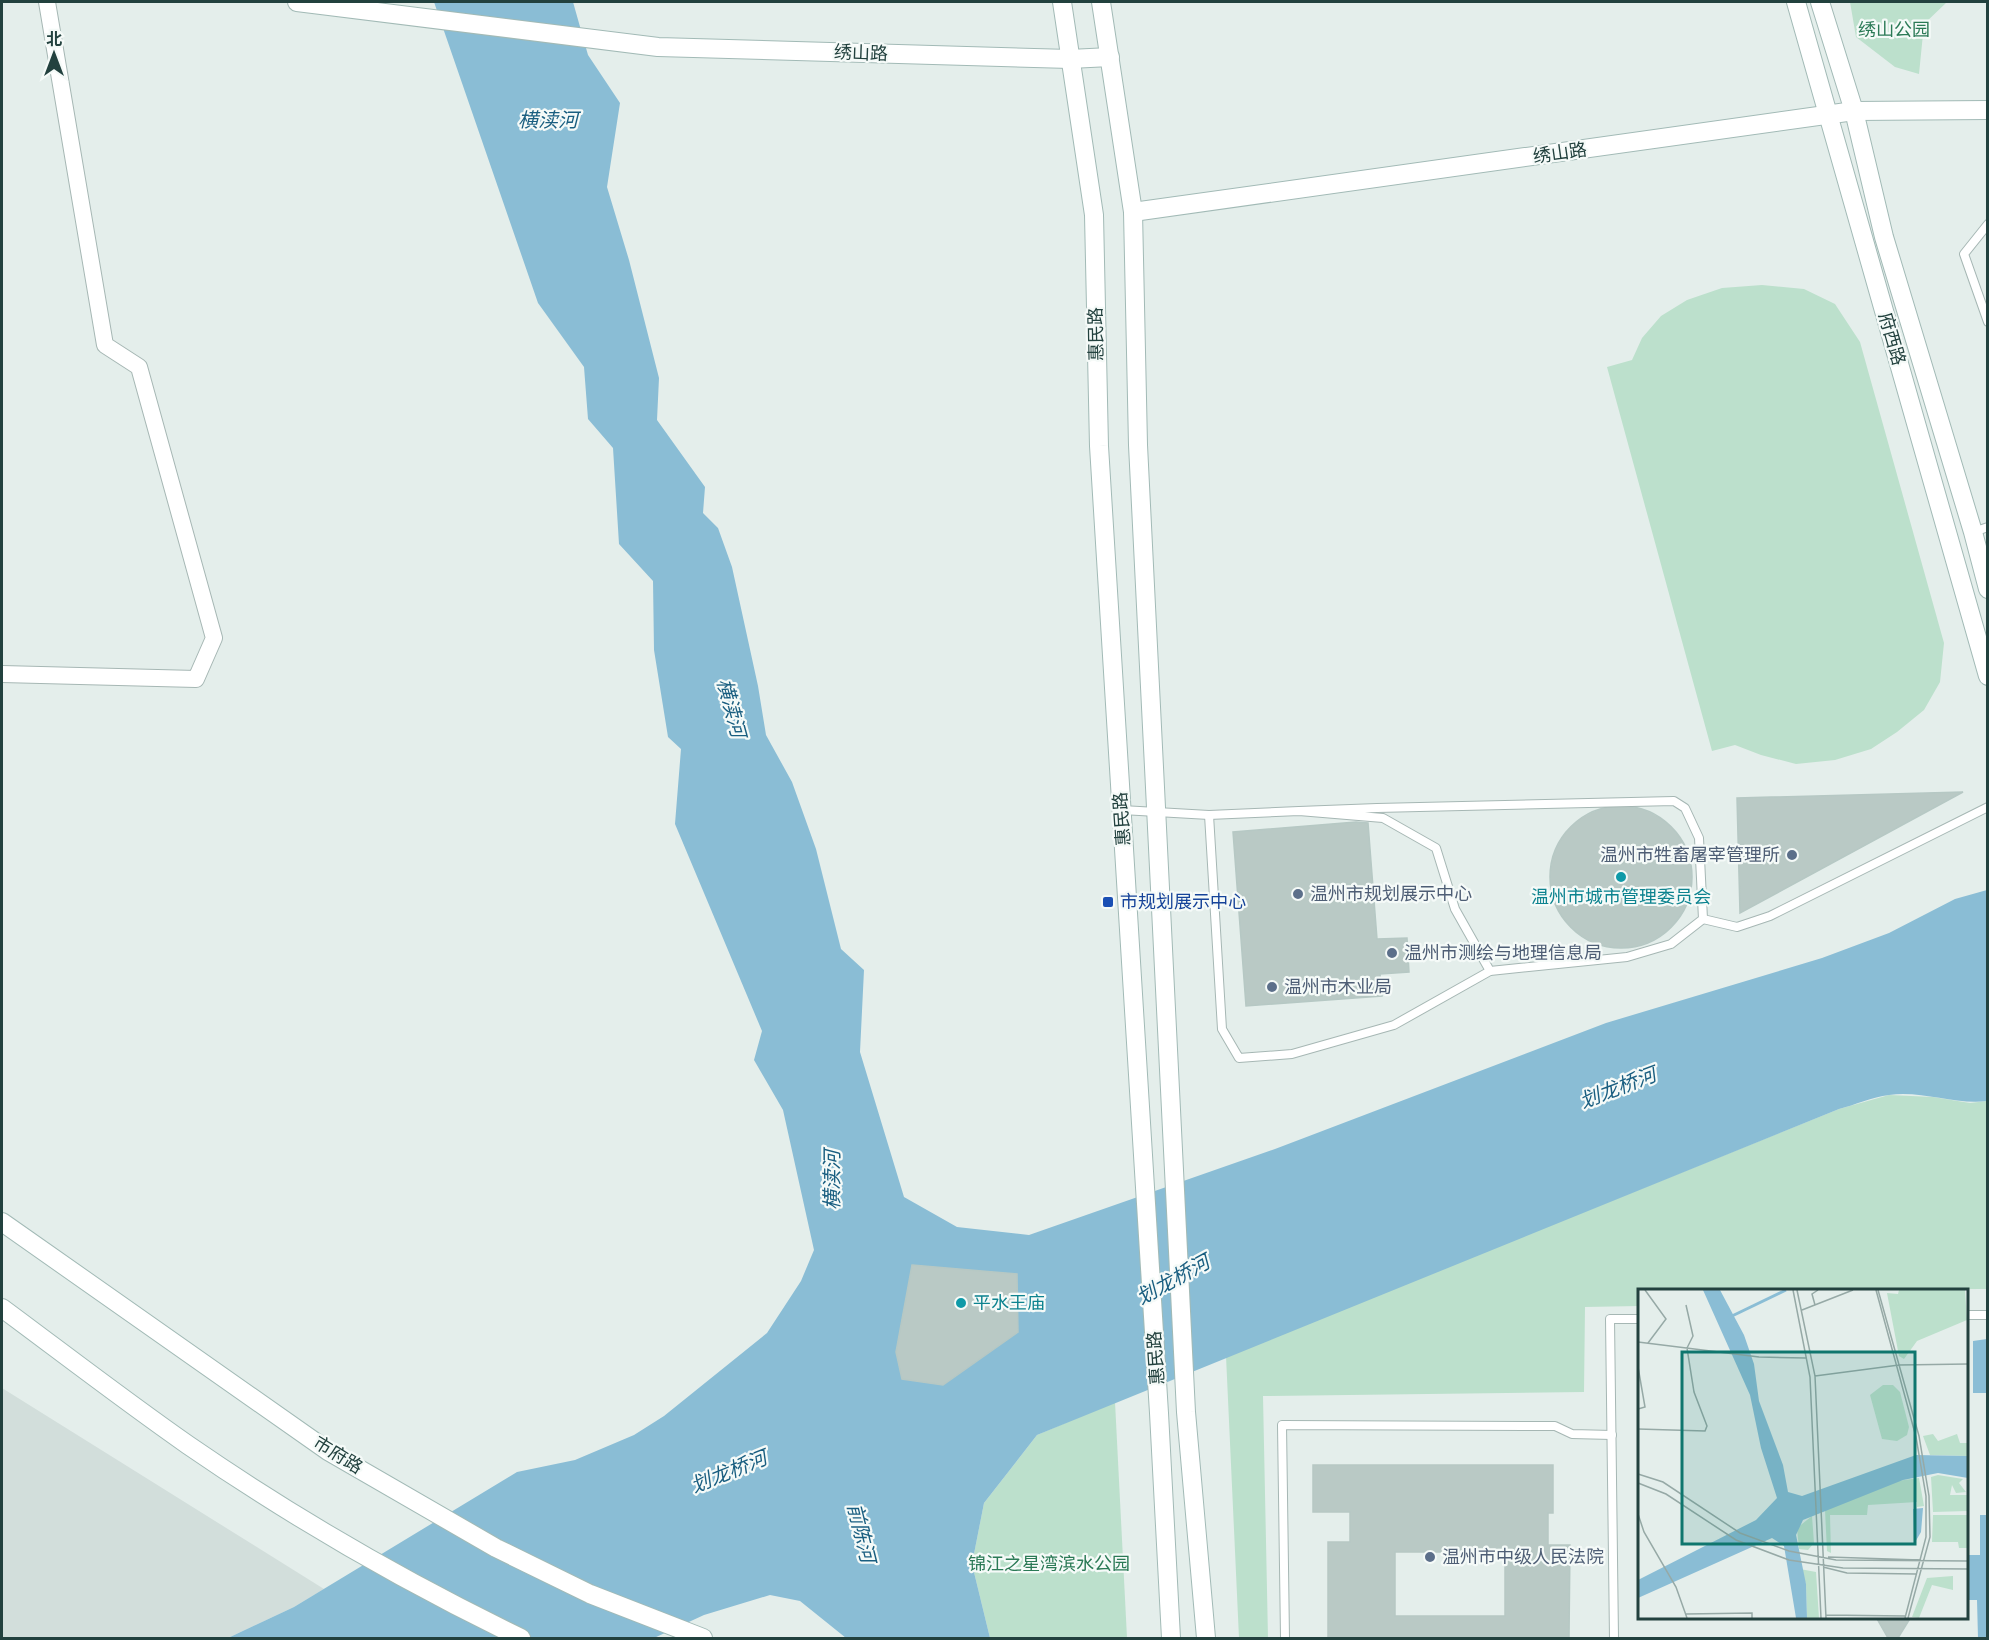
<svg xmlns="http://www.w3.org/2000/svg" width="1989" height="1640" font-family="'Nunito Sans','Noto Sans SC',sans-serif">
<rect width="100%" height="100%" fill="#e4eeeb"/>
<!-- built -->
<polygon fill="#d2dedb" points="2,1388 324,1589 294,1607 228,1638 2,1638"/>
<!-- green -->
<g fill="#bce0cc">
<polygon points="1850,2 1947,2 1924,24 1919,74 1895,67 1856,37"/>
<polygon points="1762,285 1804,289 1835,304 1860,342 1944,643 1940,682 1924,710 1897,732 1871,749 1835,760 1796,764 1761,755 1735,745 1712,751 1607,367 1632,360 1642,338 1661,316 1687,300 1722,288"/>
<polygon points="1889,1095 1933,1097 1970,1103 1987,1101 1987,1289 1640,1290 1639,1306 1585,1307 1584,1392 1263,1396 1268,1638 1239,1638 1226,1356 1839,1109"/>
<polygon points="1115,1402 1127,1638 990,1638 972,1564 984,1503 1037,1435"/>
</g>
<!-- water -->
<g fill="#8abdd5" fill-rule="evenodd">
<path d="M434 2H573L588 55 620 103 607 187 629 260 659 378 657 420 705 487 703 513 718 528 732 567 758 686 766 735 792 782 816 849 841 949 864 970 860 1052 904 1197 957 1227 1029 1235 1275 1149 1606 1023 1822 958 1889 933 1955 899 1987 890V1101C1955 1105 1921 1090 1889 1095 1872 1097 1855 1105 1839 1109L1037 1435 984 1503 972 1564 990 1638H846L800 1601 770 1595 704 1615 654 1638H228L294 1607 517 1472 575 1460 634 1435 664 1416 767 1333 801 1281 814 1250 783 1110 754 1060 762 1031 675 824 681 749 668 737 654 650 653 581 619 544 613 448 588 419 584 367 538 303ZM912 1265 1016 1274 1018 1332 962 1370 943 1385 902 1379 896 1352Z"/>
<polygon points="1987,1339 1987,1393 1973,1393 1973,1341"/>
<polygon points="1980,1515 1987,1515 1987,1638 1978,1638 1977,1600 1967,1600 1967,1555 1980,1555"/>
</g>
<!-- building -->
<g fill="#b9c9c5" stroke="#b6c8c4" stroke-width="1.5" fill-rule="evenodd">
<polygon points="1963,792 1740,913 1737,798"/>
<circle cx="1621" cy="877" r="71"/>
<polygon points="1356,822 1368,823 1377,939 1407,938 1409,972 1380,974 1382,996 1246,1006 1233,832"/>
<polygon points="912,1265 1017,1274 1018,1332 943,1385 902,1379 896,1352"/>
<path d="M1313 1465H1553V1513H1548V1545H1570L1569 1638H1328V1542H1350V1512H1313ZM1395 1552H1505V1616H1395Z"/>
<polygon points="1876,1617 1911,1617 1898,1638 1888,1638"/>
</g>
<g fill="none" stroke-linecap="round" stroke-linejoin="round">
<defs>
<g id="lane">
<polyline points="1988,224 1964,254 1988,322"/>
<polyline points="1973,532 1988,527"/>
<polyline points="1122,810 1209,815 1299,811 1383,818 1436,848 1455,909 1490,971 1627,957 1671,944 1703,919 1699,838 1685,808 1674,801 1377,808 1299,811"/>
<polyline points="1209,815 1222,1029 1239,1058 1292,1054 1394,1025 1490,971"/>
<polyline points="1703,919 1737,927 1770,916 1988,807"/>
<polyline points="1966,1315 1988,1315"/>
<polyline points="1285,1638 1282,1425 1555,1426 1572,1434 1612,1435"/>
<polyline points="1614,1638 1610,1319 1640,1319"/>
</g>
<polyline id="street" points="2,674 196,679 214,638 139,367 105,345 47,2"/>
<g id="secondary">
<polyline points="297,2 658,47 1070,59 1110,57"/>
<polyline points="1062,2 1094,215 1099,446 1159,1413 1171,1638"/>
<polyline points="1101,2 1133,212 1138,445 1186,1412 1206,1638"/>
<polyline points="1796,2 1988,676"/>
<polyline points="1820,2 1854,111 1884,237 1973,532 1988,589"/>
<polyline points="1133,212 1854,111 1988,110"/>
<polyline points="2,1222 328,1451 496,1548 590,1594 703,1638"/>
<path d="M2 1308C64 1354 125 1401 188 1445 294 1518 405 1582 521 1638"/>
</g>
</defs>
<!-- lane casing -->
<use href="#lane" stroke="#a6b7b4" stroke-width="10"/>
<!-- street casing -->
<use href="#street" stroke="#a6b7b4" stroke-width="18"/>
<!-- secondary casing -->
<use href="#secondary" stroke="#a2bab6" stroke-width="20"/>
<!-- lane -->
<use href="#lane" stroke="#fff" stroke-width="8"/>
<!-- street -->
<use href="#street" stroke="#fff" stroke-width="16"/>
<!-- secondary -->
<use href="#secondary" stroke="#fff" stroke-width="18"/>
</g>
<!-- markers -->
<g fill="#5c6f8a" stroke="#f5faf8" stroke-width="2">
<circle cx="1792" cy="855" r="6"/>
<circle cx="1298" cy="894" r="6"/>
<circle cx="1392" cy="953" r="6"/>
<circle cx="1272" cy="987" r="6"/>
<circle cx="1430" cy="1557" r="6"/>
</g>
<g fill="#0f9aa8" stroke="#f5faf8" stroke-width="2">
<circle cx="1621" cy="877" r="6"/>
<circle cx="961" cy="1303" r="6"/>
</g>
<rect fill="#1a4fb4" stroke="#f5faf8" stroke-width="2" x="1102" y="896" width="12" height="12" rx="3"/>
<g text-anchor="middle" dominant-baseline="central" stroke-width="4.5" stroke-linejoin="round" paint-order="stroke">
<!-- park labels -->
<g font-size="18" fill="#2b7a56" stroke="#f5faf8">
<text x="1894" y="30">绣山公园</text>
<text x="1049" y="1564">锦江之星湾滨水公园</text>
</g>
<!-- street labels -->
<g font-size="18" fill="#22413e" stroke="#f5faf8">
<text transform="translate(861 53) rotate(2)">绣山路</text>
<text transform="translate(1560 153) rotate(-8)">绣山路</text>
<text transform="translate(1096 334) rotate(-91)">惠民路</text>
<text transform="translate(1892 339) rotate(74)">府西路</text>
<text transform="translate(1122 819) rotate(-94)">惠民路</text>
<text transform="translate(1156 1358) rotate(-94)">惠民路</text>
<text transform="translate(338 1455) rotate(32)">市府路</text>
</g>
<!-- service labels -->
<g font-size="18" fill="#4e5e75" stroke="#f5faf8" text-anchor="start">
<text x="1780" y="855" text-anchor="end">温州市牲畜屠宰管理所</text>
<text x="1310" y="894">温州市规划展示中心</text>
<text x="1404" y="953">温州市测绘与地理信息局</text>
<text x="1284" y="987">温州市木业局</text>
<text x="1442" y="1557">温州市中级人民法院</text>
</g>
<!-- culture labels -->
<g font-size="18" fill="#0d838f" stroke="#f5faf8">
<text x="1621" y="897">温州市城市管理委员会</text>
<text x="973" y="1303" text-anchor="start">平水王庙</text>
</g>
<!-- transit labels -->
<g font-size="18" fill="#164399" stroke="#f5faf8" text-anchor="start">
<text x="1120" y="902">市规划展示中心</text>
</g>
<!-- water labels -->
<g font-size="20" font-style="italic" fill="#195e80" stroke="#f5faf8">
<text x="548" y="120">横渎河</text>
<text transform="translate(731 708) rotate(75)">横渎河</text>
<text transform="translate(1618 1088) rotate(-21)">划龙桥河</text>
<text transform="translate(832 1180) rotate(-90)">横渎河</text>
<text transform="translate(1173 1280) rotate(-29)">划龙桥河</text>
<text transform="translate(729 1472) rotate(-22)">划龙桥河</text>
<text transform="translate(861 1533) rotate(76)">前陈河</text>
</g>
</g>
<!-- overview -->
<g transform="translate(1638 1289)">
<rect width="330" height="330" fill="#e4eeeb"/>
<path d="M261 1H327L329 31 279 52 266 70 261 67 249 4 260 5ZM245 96H255L262 103 271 138 269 146 259 152 244 150 232 106ZM295 145 300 152 319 145 322 154H330V167L292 166 285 147ZM300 186 325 190 321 194 328 203 318 204 314 196 312 206H330V222L295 223 293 188ZM281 189 286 217 279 218V213L230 216 229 226H192L193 264 189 262 187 221 259 192ZM295 226H330V259H321L320 253H294ZM174 227 176 254 170 261 161 260 159 239ZM162 280 178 283 181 329H169L168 295ZM315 287V301L294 296 281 329 274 328 289 289Z" fill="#bce0cc"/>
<path d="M65 1H82L106 46 116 75 121 112 145 176 150 203 164 207 278 166 330 167V189L300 184 265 191 165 231 158 246 168 295 169 329H158L146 257 134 249 0 309V291L118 231 139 209 123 159 112 106ZM285 219 283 243 276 255 275 220Z" fill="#8abdd5"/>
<path fill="none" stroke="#8abdd5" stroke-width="3" d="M94 27 148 1"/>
<path fill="none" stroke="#96a9a6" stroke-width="1.5" d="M7 1 28 30 10 54M155 1 172 88 183 329M159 1 177 87 188 329M238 1 278 148 288 207V248L267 329M240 1 281 147 291 207 292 248 270 329M177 16 174 5 180 1M164 21 215 1M0 53 121 68 168 69M0 78 7 118 0 120M177 87 261 76 330 75M0 140 67 142 69 137 56 103 49 59 55 47 48 16M0 185 25 193 102 244 151 262 198 271 330 272M0 194 28 205 98 251 151 271 205 279 330 280M0 225 6 243 38 298 49 329M190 268 282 271M185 278 209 284 278 285M48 325 114 324V329M188 326 267 327"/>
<path fill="#0f766e" fill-opacity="0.15" stroke="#0f766e" stroke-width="3" d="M44 63H277V255H44Z"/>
<rect width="330" height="330" fill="none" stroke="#22413e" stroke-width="3"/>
</g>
<!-- border -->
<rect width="1989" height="1640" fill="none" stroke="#22413e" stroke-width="6"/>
<!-- north arrow -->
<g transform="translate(54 54)" stroke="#f5faf8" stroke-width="4.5" paint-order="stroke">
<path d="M0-4.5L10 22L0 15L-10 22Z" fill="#22413e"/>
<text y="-9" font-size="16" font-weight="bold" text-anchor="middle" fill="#22413e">北</text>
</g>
</svg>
